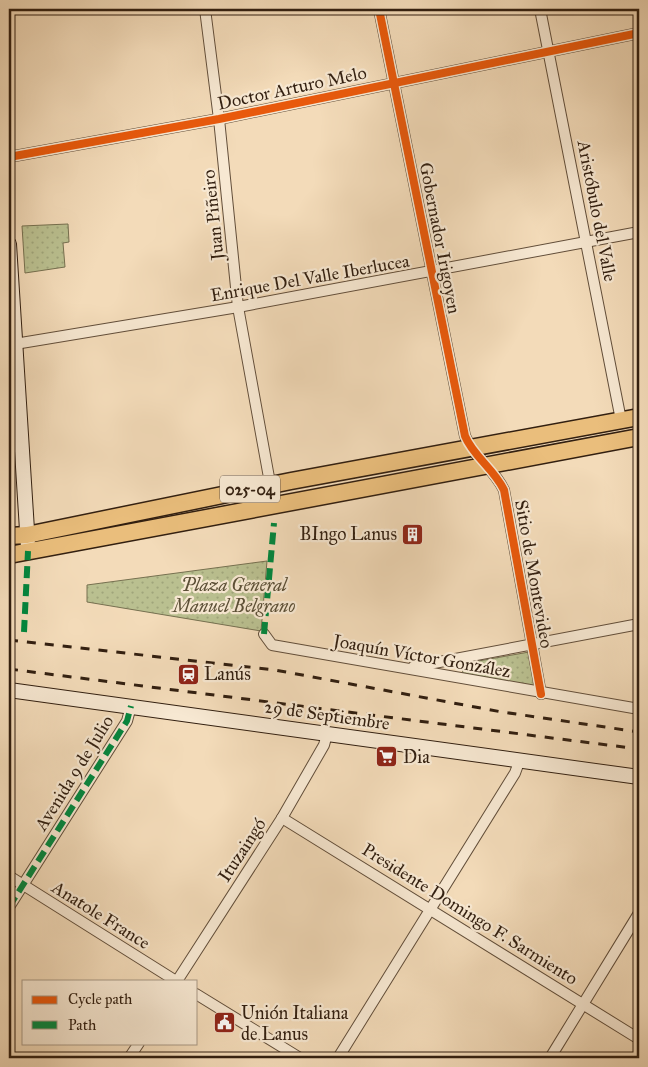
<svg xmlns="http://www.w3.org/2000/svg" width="648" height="1067" font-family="'IM FELL Great Primer',serif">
<defs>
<pattern id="grass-dots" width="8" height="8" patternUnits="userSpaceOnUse" patternTransform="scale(1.25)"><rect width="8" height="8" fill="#bac090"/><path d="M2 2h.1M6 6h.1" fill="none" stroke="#a0a57b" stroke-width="1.8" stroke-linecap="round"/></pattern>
</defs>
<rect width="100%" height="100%" fill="#f3dbb9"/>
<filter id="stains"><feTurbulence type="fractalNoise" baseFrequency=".004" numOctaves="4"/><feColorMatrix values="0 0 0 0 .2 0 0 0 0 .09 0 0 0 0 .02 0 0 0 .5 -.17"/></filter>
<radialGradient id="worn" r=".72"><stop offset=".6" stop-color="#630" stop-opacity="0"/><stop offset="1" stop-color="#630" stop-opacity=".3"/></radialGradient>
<!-- grass -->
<g fill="url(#grass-dots)" stroke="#767050">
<polygon points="68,224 69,242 63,243 65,267 25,273 22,226"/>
<polygon points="267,561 261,631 87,602 87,585"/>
<polygon points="529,652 535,687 463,675 462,664"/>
</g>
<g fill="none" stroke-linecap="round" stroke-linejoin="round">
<defs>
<g id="street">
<polyline points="205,9 219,119 238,307 274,505"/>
<path d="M379 9 465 436C473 456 494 469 504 490L541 694"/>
<polyline points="540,9 621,420"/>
<polyline points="9,157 219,119 639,33"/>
<polyline points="15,344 238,307 639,232"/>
<polyline points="264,634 272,645 639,709"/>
<polyline points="413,667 639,624"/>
<polyline points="282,818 639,1039"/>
<polyline points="9,876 176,981"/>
<polyline points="9,907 127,721 131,706"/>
<polyline points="177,981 282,818 324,745 327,734"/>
<polyline points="196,994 300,1058"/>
<polyline points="129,1058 139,1043"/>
<polyline points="338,1058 515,773 519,762"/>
<polyline points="550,1058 639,913"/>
</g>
<g id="secondary">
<polyline points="9,244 28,546"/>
<polyline points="9,690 639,777"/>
</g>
<g id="primary">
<polyline points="9,536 27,535 291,481 639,417"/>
<polyline points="9,555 639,437"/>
</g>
</defs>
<!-- street casing -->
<use href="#street" stroke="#624e3a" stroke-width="12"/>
<!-- secondary casing -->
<use href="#secondary" stroke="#321f10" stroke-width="16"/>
<!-- primary casing -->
<use href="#primary" stroke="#321f10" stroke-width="19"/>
<!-- street -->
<use href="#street" stroke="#f7e8d2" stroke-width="10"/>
<!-- secondary -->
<use href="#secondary" stroke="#f7e8d2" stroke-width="14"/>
<!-- primary -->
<use href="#primary" stroke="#eabe7c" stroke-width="16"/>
<!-- rail -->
<g stroke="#321f10" stroke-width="3" stroke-dasharray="9 9" stroke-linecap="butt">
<polyline points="9,640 275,670 502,712 639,732"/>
<polyline points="9,669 639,749"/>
</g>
<!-- quiet -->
<g stroke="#00873e" stroke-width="6" stroke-dasharray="12 6" stroke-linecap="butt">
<polyline points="24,632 28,551"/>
<polyline points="264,634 274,523"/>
<polyline points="9,907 127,721 131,706"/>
</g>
<defs>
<g id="cycleway">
<path d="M379 9 465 436C473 456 494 469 504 490L541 694"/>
<polyline points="9,157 219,119 639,33"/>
</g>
</defs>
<!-- cycleway casing -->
<use href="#cycleway" stroke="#f7e8d2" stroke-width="11"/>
<!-- cycleway -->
<use href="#cycleway" stroke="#e8590c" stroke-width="8"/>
</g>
<!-- icons -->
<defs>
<symbol id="building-square" viewBox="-11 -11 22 22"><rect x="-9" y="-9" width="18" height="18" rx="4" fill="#8f2418" stroke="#f7e8d2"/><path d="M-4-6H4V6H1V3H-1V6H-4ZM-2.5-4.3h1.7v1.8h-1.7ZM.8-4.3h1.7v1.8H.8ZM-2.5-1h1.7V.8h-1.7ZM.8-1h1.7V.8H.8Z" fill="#fff"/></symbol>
<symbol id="station-square" viewBox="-11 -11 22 22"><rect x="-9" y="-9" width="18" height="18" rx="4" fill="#8f2418" stroke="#f7e8d2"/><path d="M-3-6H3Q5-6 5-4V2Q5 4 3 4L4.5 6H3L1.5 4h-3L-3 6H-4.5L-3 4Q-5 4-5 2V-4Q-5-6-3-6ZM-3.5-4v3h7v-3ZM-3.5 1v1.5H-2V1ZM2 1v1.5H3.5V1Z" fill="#fff"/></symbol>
<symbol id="supermarket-square" viewBox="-11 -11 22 22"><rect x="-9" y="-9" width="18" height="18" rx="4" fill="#8f2418" stroke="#f7e8d2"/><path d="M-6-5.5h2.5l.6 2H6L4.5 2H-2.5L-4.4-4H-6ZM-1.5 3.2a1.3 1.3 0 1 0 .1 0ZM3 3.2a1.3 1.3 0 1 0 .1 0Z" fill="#fff"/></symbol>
<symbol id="civic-square" viewBox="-11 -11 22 22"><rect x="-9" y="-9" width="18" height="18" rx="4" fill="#8f2418" stroke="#f7e8d2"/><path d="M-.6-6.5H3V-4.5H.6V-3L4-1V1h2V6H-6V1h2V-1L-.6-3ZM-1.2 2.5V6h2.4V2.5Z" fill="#fff"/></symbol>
</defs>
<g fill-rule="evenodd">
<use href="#building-square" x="400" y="522" width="25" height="25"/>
<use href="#station-square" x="176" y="662" width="25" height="25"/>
<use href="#supermarket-square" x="374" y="744" width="25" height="25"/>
<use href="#civic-square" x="212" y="1010" width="25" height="25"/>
</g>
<g text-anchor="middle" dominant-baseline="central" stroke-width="4.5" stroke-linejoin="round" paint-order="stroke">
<!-- shield labels -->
<rect fill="#f7e8d2" stroke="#6d5b4a" stroke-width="1" x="220" y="475.5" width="60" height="27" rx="4"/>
<g font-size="16" font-weight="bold" fill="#321f10">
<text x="250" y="489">025-04</text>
</g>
<!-- street labels -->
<g font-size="18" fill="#321f10" stroke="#f7e8d2">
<text transform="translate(292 88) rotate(-12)">Doctor Arturo Melo</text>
<text transform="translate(597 211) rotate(79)">Aristóbulo del Valle</text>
<text transform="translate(213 215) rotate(-96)">Juan Piñeiro</text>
<text transform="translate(440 238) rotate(79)">Gobernador Irigoyen</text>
<text transform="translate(310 278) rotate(-10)">Enrique Del Valle Iberlucea</text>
<text transform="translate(534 574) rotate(80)">Sitio de Montevideo</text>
<text transform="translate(422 656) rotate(10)">Joaquín Víctor González</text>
<text transform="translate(327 715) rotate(8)">29 de Septiembre</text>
<text transform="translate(74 773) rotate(-58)">Avenida 9 de Julio</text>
<text transform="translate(242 850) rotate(-57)">Ituzaingó</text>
<text transform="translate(470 914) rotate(32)">Presidente Domingo F. Sarmiento</text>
<text transform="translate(101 915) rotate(32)">Anatole France</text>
</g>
<!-- poi labels -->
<g font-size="18" fill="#321f10" stroke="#f7e8d2" text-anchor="start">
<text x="397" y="534" text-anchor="end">BIngo Lanus</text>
<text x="204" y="674">Lanús</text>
<text x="403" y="757">Dia</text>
<text x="241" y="1013">Unión Italiana<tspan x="241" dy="21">de Lanus</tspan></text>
</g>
<!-- park labels -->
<g font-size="18" font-style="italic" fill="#5b4f36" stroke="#f7e8d2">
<text x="234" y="585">Plaza General<tspan x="234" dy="21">Manuel Belgrano</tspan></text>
</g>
</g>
<!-- margin -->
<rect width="648" height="1067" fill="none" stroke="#f3dbb9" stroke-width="30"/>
<rect x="10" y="10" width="628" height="1047" fill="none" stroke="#321f10" stroke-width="2.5"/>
<rect x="15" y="15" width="618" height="1037" fill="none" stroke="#321f10"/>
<!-- legend -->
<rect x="22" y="980" width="175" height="65" fill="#f7e8d2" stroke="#a89884"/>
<rect x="32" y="996" width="25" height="8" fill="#e8590c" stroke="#a89884"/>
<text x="68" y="1004" font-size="15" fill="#321f10">Cycle path</text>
<rect x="32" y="1021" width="25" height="8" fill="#00873e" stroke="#a89884"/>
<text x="68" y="1030" font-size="15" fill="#321f10">Path</text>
<rect width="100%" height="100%" filter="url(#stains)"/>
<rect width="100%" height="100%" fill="url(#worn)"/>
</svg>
